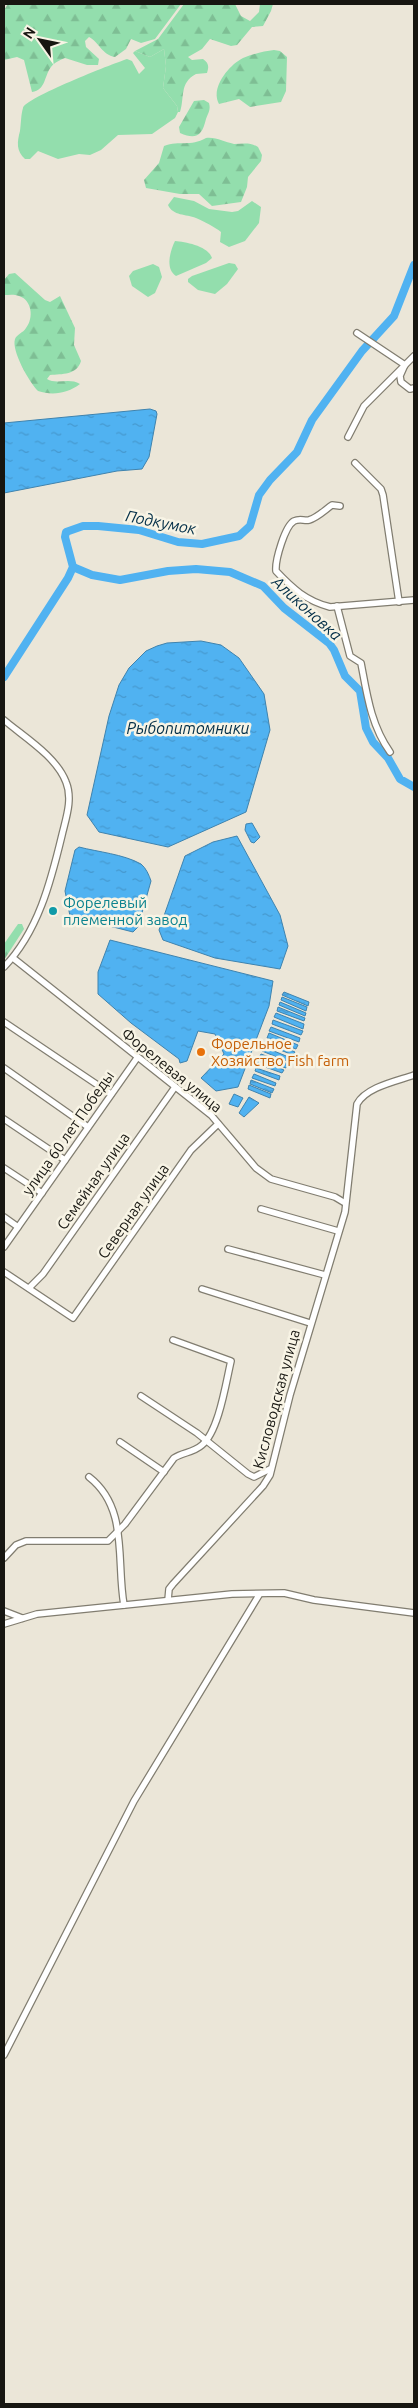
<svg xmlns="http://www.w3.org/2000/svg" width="418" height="2408" font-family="Ubuntu,sans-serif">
<defs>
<pattern id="forest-firs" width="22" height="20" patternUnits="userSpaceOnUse" patternTransform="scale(1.25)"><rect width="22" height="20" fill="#93dead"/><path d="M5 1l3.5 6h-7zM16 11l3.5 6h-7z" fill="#7ebe94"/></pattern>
<pattern id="water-ripples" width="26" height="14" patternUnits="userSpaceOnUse" patternTransform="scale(1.25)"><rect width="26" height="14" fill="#50b2f1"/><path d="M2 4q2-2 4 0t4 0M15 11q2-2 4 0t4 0" fill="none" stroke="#4598ce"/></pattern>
</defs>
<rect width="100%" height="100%" fill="#ebe6d8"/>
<!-- grass -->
<g fill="#93dead">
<path d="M164 49 166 66 163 88 177 106 178 112 175 118 152 134 118 135 101 150 90 155 79 154 58 159 38 151 30 159H25C16 151 17 142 20 131 21 124 21 114 23 108 25 98 112 64 127 59L132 61 139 74 145 68 133 53 135 51 150 57Z"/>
<path d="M174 197 194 201 209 209 232 212 238 211 252 201 261 207 259 223 245 241 229 247 220 242 221 232C215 227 203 221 196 218 186 214 173 216 168 205Z"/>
<path d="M175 241C186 242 208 246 212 258L206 263 176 276C165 269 170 251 175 241Z"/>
<polygon points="229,263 235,264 238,269 227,284 215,294 198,290 188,282 188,279 192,276"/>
<polygon points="153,264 159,267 162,277 155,293 148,297 132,286 129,276 133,271"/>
</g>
<!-- forest -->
<g fill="url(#forest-firs)">
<path d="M8 4H181L155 39 141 43 131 39 126 49 115 57C102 55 99 42 89 37L85 41 86 47 99 59 98 65H87L65 58C60 60 55 62 51 67 44 76 46 90 32 92L24 60 17 57 4 60V10Z"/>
<path d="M184 4H235L241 16 250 21 259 12 260 4H273L271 11 263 26 252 27 237 45 231 46 210 39 202 49 188 57 192 60 203 59C209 63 209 67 207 73L196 74C179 83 185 97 180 112H178L177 106 163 88 166 66 164 49 150 57 135 51 158 39Z"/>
<path d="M274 50 280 51 287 57 286 91 281 102 250 107 239 99 219 104C210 88 229 65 243 58 253 54 264 51 274 50Z"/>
<path d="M204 100 209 103C211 110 208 113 206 119 202 136 196 140 180 133L179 127 194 101Z"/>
<path d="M206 138C217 137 224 142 234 144 243 144 250 142 258 147L262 155 261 161 248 177 247 187 241 202 212 206 199 194H180L146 188 144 180 159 163 164 146C180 140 190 147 206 138Z"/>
<path d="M15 273 45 300 50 302 60 296 75 328 74 345 81 361C77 375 62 374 50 375L47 379C57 385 69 377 80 384 68 393 53 396 38 391 30 383 11 351 15 339 17 334 23 333 26 328 34 318 32 300 19 296 14 294 9 295 4 295V280L9 274Z"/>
<polygon points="18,924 22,924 24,929 4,960 4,944"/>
</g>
<!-- water -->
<g fill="url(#water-ripples)" stroke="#3f83ae">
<polygon points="150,409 156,411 157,414 149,457 142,469 117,471 4,493 4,423"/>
<polygon points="201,641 221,645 239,658 264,694 270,730 246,812 168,847 99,832 87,815 109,716 119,685 129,668 146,651 157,646 167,643"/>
<polygon points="252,823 260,837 254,843 251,842 245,830 246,824"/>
<polygon points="237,836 280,915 288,946 280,969 215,958 163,940 159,930 185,856 213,842"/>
<path d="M79 847C98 852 123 854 141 864 146 868 149 875 151 881L138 927 133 932 70 916 65 891 75 850Z"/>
<polygon points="110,940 273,981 269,1006 238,1087 216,1091 201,1078 224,1054 215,1034 198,1031 187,1061 180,1063 179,1059 131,1023 98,994 98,972"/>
<polygon points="284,992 309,1002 308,1006 282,995"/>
<polygon points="282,997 307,1007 306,1011 281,1000"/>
<polygon points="280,1002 306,1013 305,1016 279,1005"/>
<polygon points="278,1007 305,1018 304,1021 277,1011"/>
<polygon points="276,1013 304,1024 303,1029 274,1017"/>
<polygon points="273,1020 303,1031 301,1035 272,1024"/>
<polygon points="271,1027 300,1038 299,1042 269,1031"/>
<polygon points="269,1033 298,1045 296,1049 267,1038"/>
<polygon points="266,1040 295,1052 293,1055 265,1044"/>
<polygon points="264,1047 291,1058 289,1062 262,1051"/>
<polygon points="261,1054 288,1064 286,1068 259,1058"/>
<polygon points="259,1060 284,1070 282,1073 257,1064"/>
<polygon points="256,1068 280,1076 279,1080 255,1071"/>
<polygon points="254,1074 276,1083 275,1086 252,1078"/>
<polygon points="251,1080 274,1089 272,1093 250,1084"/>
<polygon points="249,1085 271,1094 270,1098 248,1089"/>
<polygon points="234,1094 243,1098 238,1107 229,1104"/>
<polygon points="249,1097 259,1103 244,1117 239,1113"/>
</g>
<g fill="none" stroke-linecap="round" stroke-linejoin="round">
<!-- river -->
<g stroke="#50b2f1" stroke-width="8">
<polyline points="73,567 92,575 120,580 168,571 196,569 230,572 263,586 284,608 329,643 334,650 345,676 360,691 366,728 373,742 388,758 400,779 414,787"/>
<polyline points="4,677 68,578 73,567 65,537 66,532 83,526 98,526 139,530 178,542 202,544 239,536 250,526 259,495 270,480 297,452 312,420 362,351 394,316 414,265"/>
</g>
<defs>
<g id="minor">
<polyline points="357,333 405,365"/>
<polyline points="404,367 400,376 401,382 410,389 414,388"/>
<polyline points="348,437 364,406 414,356"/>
<polyline points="355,463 381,489 383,495 399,602"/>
<path d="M340 506 332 505C326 509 317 518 309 520 304 521 300 518 294 521 285 526 275 560 276 571 292 588 306 601 330 607L414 600"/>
<path d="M337 606 350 656 361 663C367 695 371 725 390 752"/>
<path d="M4 720C24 737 56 756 66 782 73 799 66 818 62 835 51 881 38 932 4 967"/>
<polyline points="13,958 211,1115 256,1168 271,1179 335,1197 345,1203"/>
<polyline points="4,1022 111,1094"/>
<polyline points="4,1068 88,1127"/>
<polyline points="4,1119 65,1160"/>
<polyline points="4,1168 42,1193"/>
<polyline points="261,1209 338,1231"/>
<polyline points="4,1217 18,1227"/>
<polyline points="4,1247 137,1058"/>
<polyline points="228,1249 325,1275"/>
<polyline points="4,1272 73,1318 191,1150 218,1124"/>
<polyline points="29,1288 43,1274 175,1087"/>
<polyline points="202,1289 310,1323"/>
<polyline points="141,1396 197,1433 248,1474 254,1477 270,1469"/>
<polyline points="120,1442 164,1472"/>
<path d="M89 1477C129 1508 116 1561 124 1605"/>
<path d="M4 1558 16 1545 26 1541H108L125 1524 174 1458C183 1452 193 1453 202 1445 219 1431 226 1382 231 1361L173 1340"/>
<path d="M168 1600 169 1589 173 1584 263 1486 270 1475 290 1395 345 1212 357 1104C366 1087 397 1081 414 1075"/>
<polyline points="4,1611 22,1618"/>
<polyline points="4,1624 37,1614 232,1594 284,1593 314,1600 414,1613"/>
<polyline points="4,2055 134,1801 259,1595"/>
</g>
</defs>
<!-- minor casing -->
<use href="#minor" stroke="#817d70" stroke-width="8"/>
<!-- minor -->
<use href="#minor" stroke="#fff" stroke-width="5.5"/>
</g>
<!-- markers -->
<circle fill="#0f9aa8" stroke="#f8f4e5" stroke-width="2" cx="53" cy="911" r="5"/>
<circle fill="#e8710a" stroke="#f8f4e5" stroke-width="2" cx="201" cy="1052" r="5"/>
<g text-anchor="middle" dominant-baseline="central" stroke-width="5" stroke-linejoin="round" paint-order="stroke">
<!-- culture labels -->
<g font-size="15" fill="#0d838f" stroke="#f8f4e5" text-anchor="start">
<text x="63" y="902">Форелевый<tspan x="63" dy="17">племенной завод</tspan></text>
</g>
<!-- food labels -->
<g font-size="15" fill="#c56008" stroke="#f8f4e5" text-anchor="start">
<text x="211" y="1043">Форельное<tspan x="211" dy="17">Хозяйство Fish farm</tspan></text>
</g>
<!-- street labels -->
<g font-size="15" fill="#171611" stroke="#f8f4e5">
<text transform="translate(172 1070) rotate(39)">Форелевая улица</text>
<text transform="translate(68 1133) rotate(-55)">улица 60 лет Победы</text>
<text transform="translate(93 1181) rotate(-55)">Семейная улица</text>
<text transform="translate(133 1211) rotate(-55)">Северная улица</text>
<text transform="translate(276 1399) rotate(-75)">Кисловодская улица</text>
</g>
<!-- water labels -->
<g font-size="16" font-style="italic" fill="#022e47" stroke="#f8f4e5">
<text transform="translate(161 522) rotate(11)">Подкумок</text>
<text transform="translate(307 608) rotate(42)">Аликоновка</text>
<text x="188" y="728">Рыбопитомники</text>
</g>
</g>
<!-- border -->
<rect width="418" height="2408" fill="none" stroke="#171611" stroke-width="10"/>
<!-- north arrow -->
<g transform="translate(40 40) rotate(303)" stroke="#f8f4e5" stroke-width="4" paint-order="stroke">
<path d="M0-4L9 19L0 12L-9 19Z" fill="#171611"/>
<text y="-8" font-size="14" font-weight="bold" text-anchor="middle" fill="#171611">N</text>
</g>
</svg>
